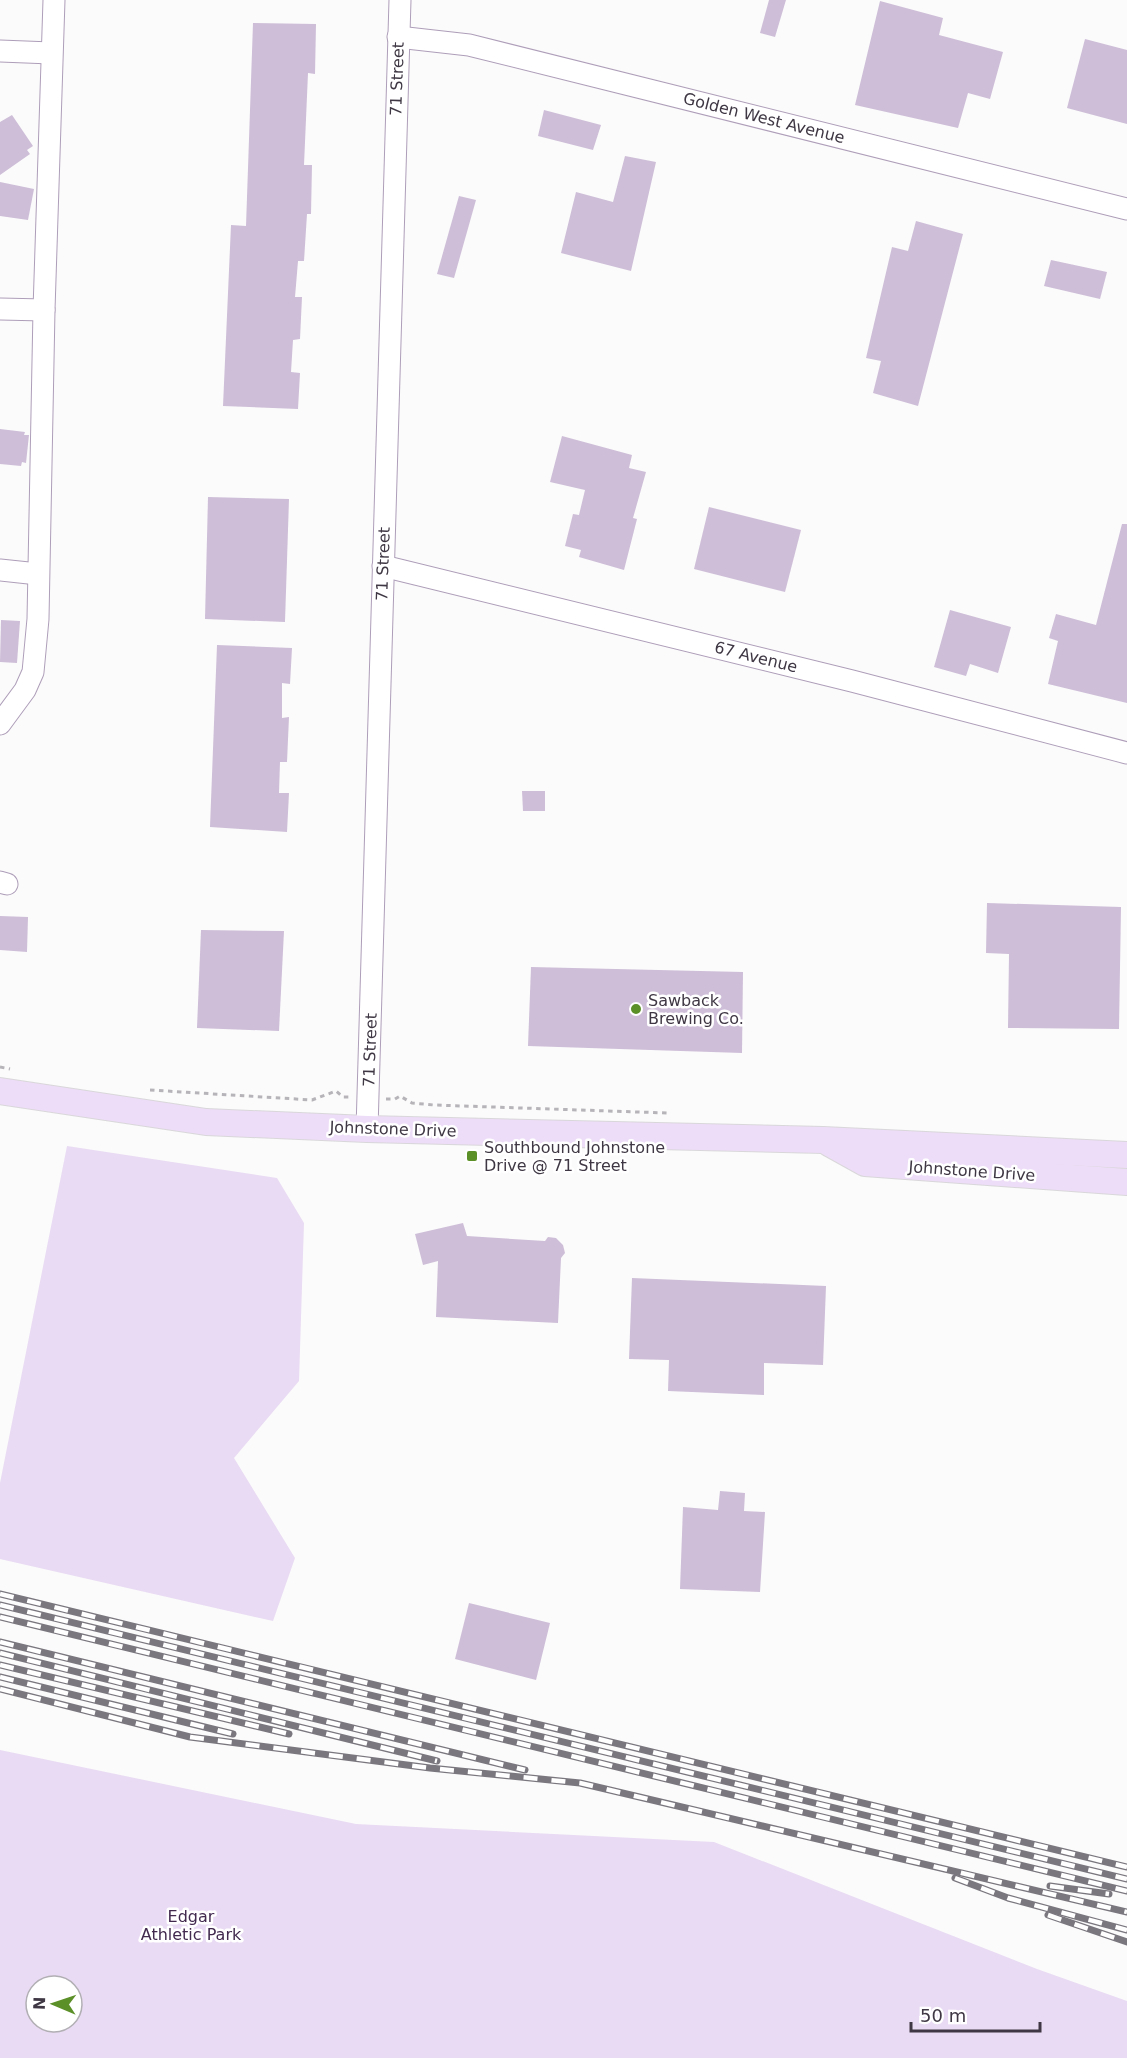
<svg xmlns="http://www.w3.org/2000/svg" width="1127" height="2058" font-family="'DejaVu Sans',sans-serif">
<rect width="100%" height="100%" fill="#fbfbfb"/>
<!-- green -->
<g fill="#e9dbf3" fill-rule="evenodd">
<polygon points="67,1146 277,1178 304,1223 299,1381 234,1458 295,1558 273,1621 0,1559 0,1483"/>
<path d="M0 1750 356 1824 714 1842 1037 1969 1127 2001V2058H0ZM36 1986H72V2022H36Z"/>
</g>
<!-- building -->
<g fill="#cebed8">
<polygon points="769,0 786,0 775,37 760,33"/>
<polygon points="880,1 943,18 939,35 1003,52 990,99 968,93 958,128 855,105"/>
<polygon points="253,23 316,24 315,74 308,73 304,165 312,165 311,214 307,214 304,261 298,261 295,297 302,297 300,339 293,340 291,372 300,373 298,409 223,406 231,225 246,226"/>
<polygon points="1085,39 1127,50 1127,124 1067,108"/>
<polygon points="544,110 601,125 593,150 538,136"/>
<polygon points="12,115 33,146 27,150 30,154 0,175 0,122"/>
<polygon points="625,156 656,162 631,271 561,253 576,192 613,202"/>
<polygon points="0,182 34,189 28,220 0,216"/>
<polygon points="459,196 476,200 454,278 437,274"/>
<polygon points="916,221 963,234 918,406 873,393 881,361 866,358 892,247 908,251"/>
<polygon points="1051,260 1107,272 1100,299 1044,286"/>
<polygon points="0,429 25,432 24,435 29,435 26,463 22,462 21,466 0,464"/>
<polygon points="562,436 632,455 629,468 646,472 633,518 637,519 624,570 579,557 581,550 565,546 573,514 579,515 585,490 550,482"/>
<polygon points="208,497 289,499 285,622 205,619"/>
<polygon points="709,507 801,530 785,592 694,569"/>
<polygon points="1122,524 1127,524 1127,703 1048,684 1058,641 1049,638 1056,614 1096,625"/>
<polygon points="950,610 1011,627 998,673 970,664 966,676 934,667"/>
<polygon points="1,620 20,621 17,663 0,662"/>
<polygon points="217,645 292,648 290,684 282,683 282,718 289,717 287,762 280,762 279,793 289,793 287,832 210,827"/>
<polygon points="522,791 545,791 545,811 523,811"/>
<polygon points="987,903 1121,907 1119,1029 1008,1028 1009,954 986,953"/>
<polygon points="0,916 28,917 27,952 0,950"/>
<polygon points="201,930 284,931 279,1031 197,1028"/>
<polygon points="531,967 743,972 742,1053 528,1046"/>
<polygon points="463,1223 467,1236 545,1241 548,1237 556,1238 563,1245 565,1253 561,1258 558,1323 436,1317 438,1261 423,1265 415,1234"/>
<polygon points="632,1278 826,1286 823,1365 764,1363 764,1395 668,1391 669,1360 629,1359"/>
<polygon points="720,1491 745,1493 744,1511 765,1512 760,1592 680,1589 683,1507 718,1510"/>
<polygon points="469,1603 550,1623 536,1680 455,1659"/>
</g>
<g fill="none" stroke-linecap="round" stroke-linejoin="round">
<defs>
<g id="minor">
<polyline points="398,37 469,45 1127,209"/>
<polyline points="0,51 51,53"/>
<polyline points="0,309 44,310"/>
<polyline points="383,566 852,681 1127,753"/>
<polyline points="0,570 38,574"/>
<polyline points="0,724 25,690 33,672 38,619 44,310 54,0"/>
<polyline points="0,882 7,884"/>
<polyline points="367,1129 400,0"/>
</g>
<g id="major">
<polyline points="0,1091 206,1122 367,1129 823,1140 1127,1155"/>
<polyline points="829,1143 865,1163 1127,1182"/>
</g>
</defs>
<!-- minor casing -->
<use href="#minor" stroke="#ae9eb9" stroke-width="23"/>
<!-- major casing -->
<use href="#major" stroke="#d9d7da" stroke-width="28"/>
<!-- path -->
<g stroke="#b7b4b9" stroke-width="3" stroke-dasharray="4.5 4.5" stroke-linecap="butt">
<polyline points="0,1067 10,1069"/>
<polyline points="150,1090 312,1100 336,1091 343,1097 349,1097"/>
<polyline points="386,1099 395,1099 400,1096 412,1103 434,1105 667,1113"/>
</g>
<!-- minor -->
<use href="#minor" stroke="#fff" stroke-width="21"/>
<!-- major -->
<use href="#major" stroke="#eeddf8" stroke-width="26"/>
<defs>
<g id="rail">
<polyline points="0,1594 1127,1867"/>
<polyline points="0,1605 1127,1879"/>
<polyline points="0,1617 1127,1891"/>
<polyline points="0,1642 525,1770"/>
<polyline points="0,1653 437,1761"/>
<polyline points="0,1665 289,1734"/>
<polyline points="0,1677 233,1734"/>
<polyline points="0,1689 190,1737 430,1768 580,1783 1127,1912"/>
<polyline points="955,1878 1008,1898 1127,1930"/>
<polyline points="1050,1886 1109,1894"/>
<polyline points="1048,1915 1127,1942"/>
</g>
</defs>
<!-- rail casing -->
<use href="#rail" stroke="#7b777f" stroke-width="7"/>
<!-- rail -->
<use href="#rail" stroke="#fff" stroke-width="4.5" stroke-dasharray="14" stroke-linecap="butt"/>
</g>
<!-- markers -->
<g fill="#5b8f27" stroke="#fff" stroke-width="2">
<circle cx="636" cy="1009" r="6"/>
<rect x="466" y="1150" width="12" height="12" rx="3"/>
</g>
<g text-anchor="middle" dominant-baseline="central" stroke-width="5" stroke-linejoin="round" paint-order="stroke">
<!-- street labels -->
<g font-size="16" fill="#3f3844" stroke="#fff">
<text transform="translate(397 79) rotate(-88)">71 Street</text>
<text transform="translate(764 118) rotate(14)">Golden West Avenue</text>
<text transform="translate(383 564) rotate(-88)">71 Street</text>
<text transform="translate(756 657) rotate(14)">67 Avenue</text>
<text transform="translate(370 1050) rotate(-88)">71 Street</text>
<text transform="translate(393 1129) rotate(2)">Johnstone Drive</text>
<text transform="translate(972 1171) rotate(4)">Johnstone Drive</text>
</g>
<!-- poi labels -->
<g font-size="16" fill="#3f3844" stroke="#fff" text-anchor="start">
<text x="648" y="1000">Sawback<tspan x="648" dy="18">Brewing Co.</tspan></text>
<text x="484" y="1147">Southbound Johnstone<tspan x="484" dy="18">Drive @ 71 Street</tspan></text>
</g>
<!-- park labels -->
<g font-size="16" fill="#422a4f" stroke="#fff">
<text x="191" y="1916">Edgar<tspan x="191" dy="18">Athletic Park</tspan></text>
</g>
</g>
<!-- north arrow -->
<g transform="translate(54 2004) rotate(272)"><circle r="28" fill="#ffffff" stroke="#b2afb4" stroke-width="1.5"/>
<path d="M0-4.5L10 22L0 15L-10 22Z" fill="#5b8f27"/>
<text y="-9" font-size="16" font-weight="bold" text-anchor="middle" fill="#3f3844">N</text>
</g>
<!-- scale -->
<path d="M911 2022v9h129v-9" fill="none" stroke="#3f3844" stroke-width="3"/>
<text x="920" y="2022" font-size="18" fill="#3f3844" stroke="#ffffff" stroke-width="4.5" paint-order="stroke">50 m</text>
</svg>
